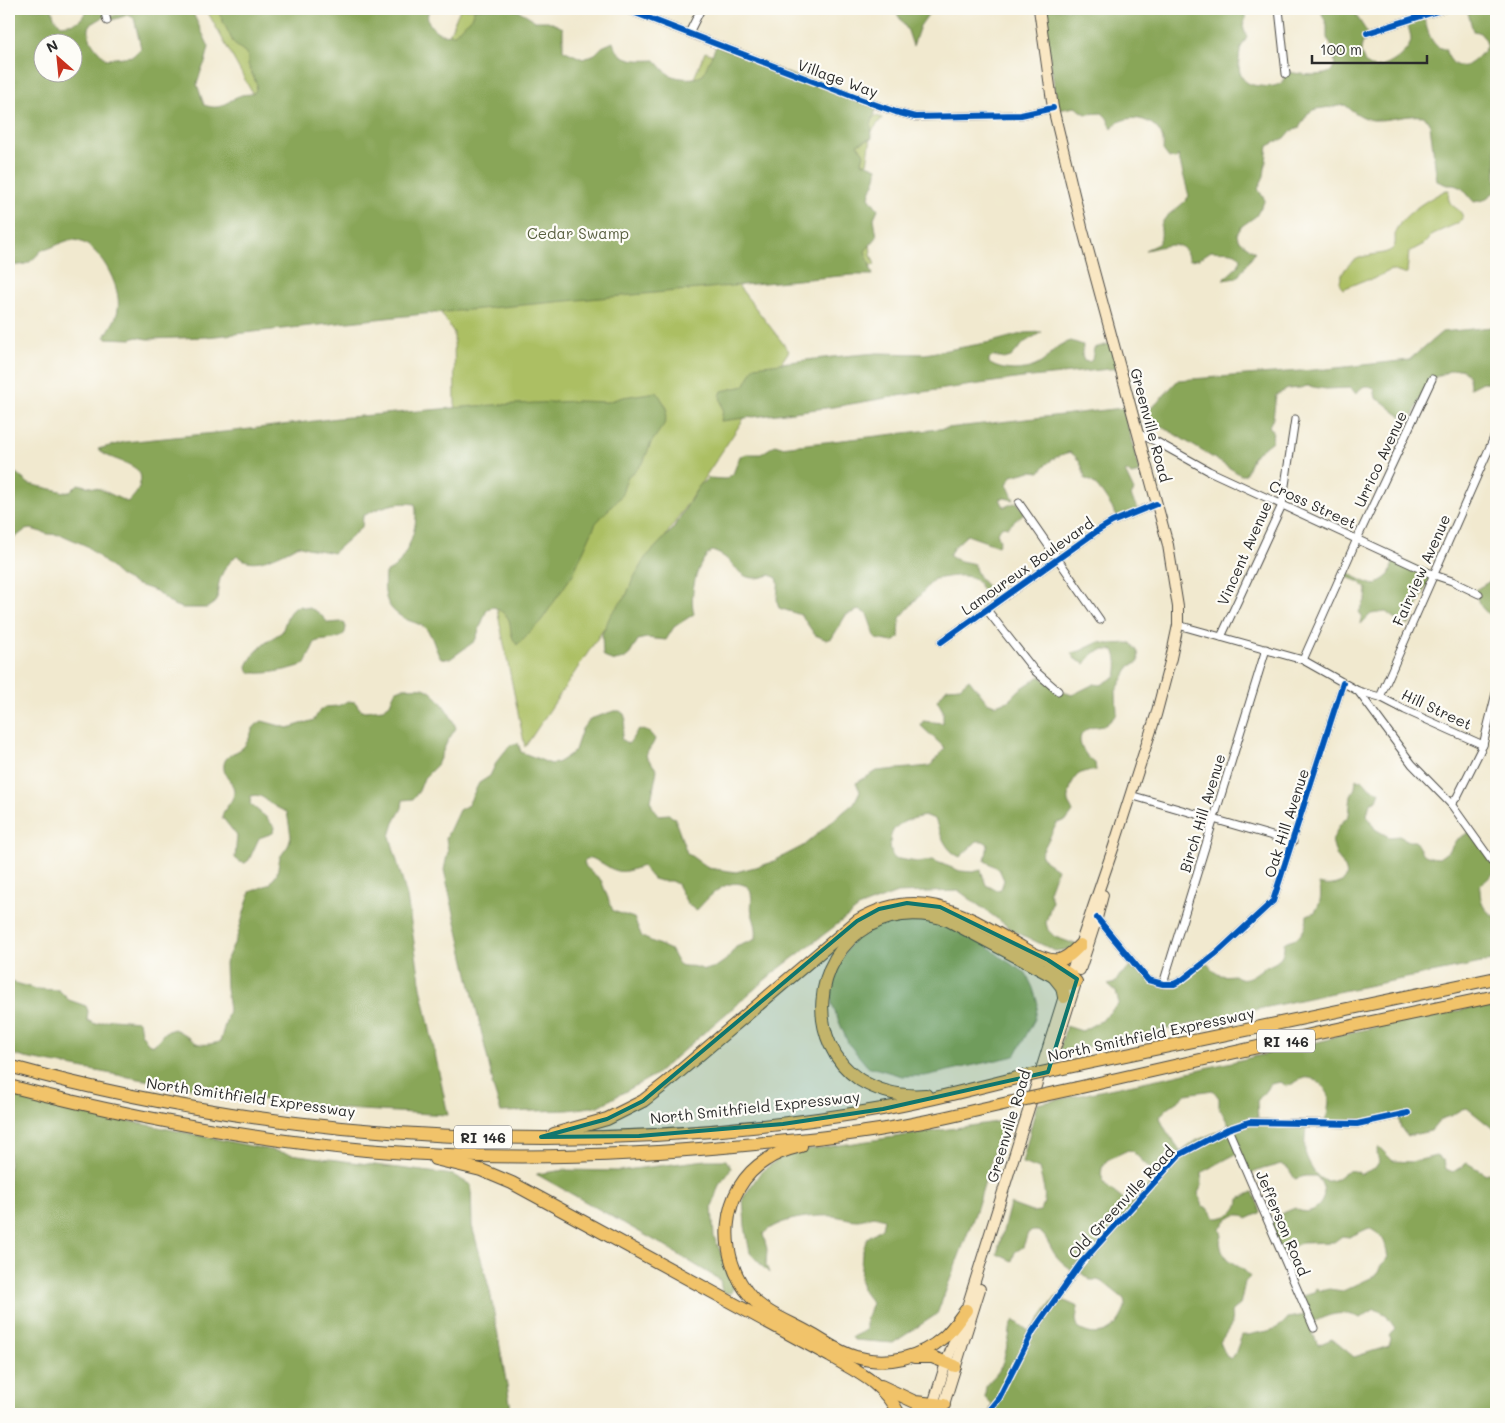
<svg xmlns="http://www.w3.org/2000/svg" width="1505" height="1423" font-family="Mali,sans-serif">
<rect width="100%" height="100%" fill="#fdfcf7"/>
<filter id="ink" filterUnits="userSpaceOnUse"><feTurbulence type="fractalNoise" baseFrequency=".02" numOctaves="2"/><feDisplacementMap in="SourceGraphic" scale="10" xChannelSelector="R" yChannelSelector="G"/><feConvolveMatrix kernelMatrix="1 2 1 2 8 2 1 2 1" color-interpolation-filters="sRGB"/></filter>
<filter id="wash" filterUnits="userSpaceOnUse"><feTurbulence type="fractalNoise" baseFrequency=".0096" numOctaves="4" result="noise"/><feDisplacementMap in="SourceGraphic" scale="20" xChannelSelector="R" yChannelSelector="G"/><feGaussianBlur stdDeviation="1.12" result="paint"/><feColorMatrix in="noise" values="0 0 0 0 0 0 0 0 0 0 0 0 0 0 0 0 0 1.4 0 .05"/><feComposite in="paint" operator="in"/></filter>
<g filter="url(#wash)">
<rect width="100%" height="100%" fill="#f1e9cf"/>
<!-- green -->
<g fill="#acbf63" stroke="#6c7547">
<polygon points="206,9 344,9 448,37 460,9 510,9 496,43 683,104 705,52 882,118 872,131 865,177 871,254 875,265 730,275 789,351 525,747 455,403 454,333 434,302 358,285"/>
<path d="M1446 190H1449C1445 210 1462 205 1463 219L1456 224 1433 234 1424 244 1409 252 1407 273 1404 274 1391 270 1373 279 1362 281 1343 289C1338 284 1340 281 1342 275 1354 247 1385 260 1394 247 1397 241 1393 233 1397 228 1407 211 1429 199 1446 190Z"/>
</g>
<!-- forest -->
<g fill="#89a659" stroke="#5a6842" fill-rule="evenodd">
<path d="M9 9H52L54 17 61 25 75 23 81 19 85 13 96 9H103L105 16 90 25C85 39 97 49 106 59L133 56 141 48 134 18 128 15 112 20 106 17 127 12 131 9H191L209 47 205 63 202 68 197 84 204 105C222 111 224 103 239 96 245 93 249 96 255 92L257 85 248 65V57L245 52 234 44 217 9H379C388 16 390 12 399 13 408 13 412 16 419 9H430C423 19 432 30 442 34 446 35 451 34 455 34 457 32 459 29 461 27 468 21 474 19 474 9 499 9 515 4 535 21H548L563 28V50L583 59 595 54 602 47 613 42C618 61 637 61 655 60 659 64 665 72 670 75 678 79 696 80 703 75L716 46 877 107 871 125 872 138 857 144 864 154 862 162 877 168C878 180 871 186 869 197L878 209 874 218 877 237 865 251 873 275H852L424 314 206 337 148 339 137 337 131 339 106 338 105 336C110 328 117 318 118 309 122 286 98 242 74 240 64 239 53 249 42 250 37 255 32 262 25 264 19 266 15 264 9 267ZM42 42H72V72H42Z"/>
<polygon points="894,9 932,9 920,26 913,46 908,31"/>
<path d="M1042 9H1242L1246 18C1241 25 1244 30 1247 37 1245 42 1240 47 1240 51 1237 70 1239 85 1260 86 1270 87 1275 87 1283 82L1286 71C1296 74 1318 77 1328 73 1332 72 1333 67 1335 64L1332 47 1327 38V25L1320 9H1352L1367 32C1365 38 1361 45 1361 51 1361 52 1362 57 1363 58 1370 82 1410 55 1411 40 1411 34 1408 26 1406 21L1412 17 1410 9H1441L1423 15C1427 27 1430 48 1445 49 1455 78 1473 66 1486 47V40L1479 32 1473 31 1467 9H1496V191L1484 200 1474 202 1462 188 1454 185H1447L1437 181 1430 125 1424 116C1406 114 1389 121 1373 120 1364 119 1352 111 1345 105L1316 109 1308 113 1299 128 1290 132 1285 138 1268 146 1264 176 1258 189 1265 200 1256 216 1242 226 1237 234 1238 239 1255 252 1237 278 1223 280 1238 266 1241 259C1236 248 1222 253 1211 251L1199 259 1189 260C1188 256 1186 251 1184 249 1176 240 1155 249 1145 250L1158 244C1159 242 1161 239 1161 237 1162 231 1159 227 1163 221 1170 211 1182 207 1189 196L1178 155 1176 159 1169 158 1163 150C1168 118 1123 109 1112 129L1107 118 1102 113 1086 114 1075 107 1058 110Z"/>
<path d="M1492 327 1496 330V383L1482 382 1470 388C1470 367 1459 365 1443 374 1438 376 1432 378 1430 382 1422 393 1417 408 1411 420 1396 417 1389 404 1376 398L1374 388C1365 384 1362 386 1356 394L1351 388 1326 389 1307 386 1300 388 1288 389 1276 395 1273 418 1269 426 1273 431 1272 441 1253 456 1245 475H1241L1145 416 1148 414 1145 412 1156 404 1178 380 1327 369 1409 360 1442 332Z"/>
<path d="M1042 332 1025 342 1011 357 1004 359 994 356 989 359V363C1001 372 1026 372 1039 364 1047 360 1050 353 1056 348 1060 344 1066 343 1071 341L1083 345 1082 356 1084 361 1089 362 1092 360 1094 348 1113 343 1119 368 1022 378 916 393 833 407 721 421 723 410 720 396 722 391 744 386 755 366 832 357 877 353 925 354 991 342 1025 333Z"/>
<path d="M657 392 667 408 665 423 651 443 643 463 635 471 628 476 621 496 596 523 573 574 541 621 517 645C503 626 520 621 494 607L487 609 475 641 450 659 441 658C434 649 434 638 427 630 423 625 416 623 410 621 386 611 383 597 385 573 390 571 395 568 398 564 410 548 419 524 415 504 396 501 380 507 363 516L362 527 333 553C321 550 310 550 299 545 286 551 262 565 248 561 244 561 240 557 237 555 221 570 218 579 217 601L207 608H182L173 605 156 591 135 584 120 576 87 546 62 535 48 534 31 529 25 530 12 540 9 537V473H16L29 484 65 492H70L78 484 100 489 127 502C135 496 138 492 140 483 147 462 108 462 98 449L125 442 234 431 338 418 475 406 577 401 607 402 623 397Z"/>
<path d="M1123 408 1140 473 1131 475 1127 471 1125 472 1134 491 1131 496 1138 510 1118 518C1112 508 1096 479 1085 479 1083 467 1080 459 1070 452 1056 456 1049 460 1040 472L1031 471 1012 476 1007 484 1014 500 1004 498 1000 499 1004 507 1017 502 1025 512 1008 527 1003 526 997 532 1000 541 998 546 967 535 954 547 949 555C956 562 965 561 974 564 978 582 988 585 999 599L992 605C986 598 984 591 979 584 970 570 947 578 934 579L900 618 899 638 893 642 876 639 867 614 859 610 846 615 832 638 827 640 815 635 801 615 779 608C774 595 781 589 777 578L770 575C734 587 741 560 712 551 696 562 689 595 694 614L674 627 666 640 646 638 638 640 630 654 624 659 615 661 606 658 603 655 602 634 611 614 626 596 633 579 645 558 673 529 699 486 708 478 725 479 733 474 740 456 747 454H761L775 445 781 447Z"/>
<path d="M1496 549V618H1495C1483 612 1477 603 1475 590L1490 581Z"/>
<path d="M1395 557 1432 574 1409 625 1395 619 1386 612 1371 614 1361 624 1362 616 1359 612 1366 599 1367 589 1359 582 1342 575 1343 570C1354 575 1364 584 1376 585L1389 575Z"/>
<path d="M299 606C314 609 318 610 328 623L341 622 345 624C350 643 325 638 315 642L305 664C293 669 259 677 248 671L247 666C254 650 267 641 282 632 286 622 287 609 299 606Z"/>
<path d="M1099 642 1109 644 1131 643 1138 652 1139 662 1130 666 1116 691 1117 714C1113 718 1109 723 1105 725 1099 728 1091 726 1086 730 1072 739 1086 757 1095 763L1096 771C1080 770 1074 775 1070 790 1069 793 1067 798 1068 802 1069 805 1072 809 1073 812L1067 820 1057 823 1041 854 1045 861 1057 869 1049 891 1052 901 1046 923 1048 930 1055 937 1078 945V948L1055 951 1014 931 959 891 897 893 860 907 772 974 655 1075 599 1106 568 1110 501 1112 492 1084 493 1082 444 870 448 851 446 838 459 810 468 805 479 783 490 776 497 761 510 745 518 743 521 752 551 764 557 763 571 754 575 750 582 729 590 719 614 711H620L624 714 626 720 621 739 628 744C633 740 634 733 639 729L649 732 655 739C653 746 648 749 646 756L657 770 651 801 652 806 658 815 669 814 672 817 676 818V823L687 853 708 868 736 872 770 863 803 846 854 803 860 791 856 783 877 771 930 766 945 748 921 726 923 721 943 723V711L937 700 947 688 960 687 969 679 987 702 995 705 1008 701 1019 690 1040 676 1058 690 1072 695 1094 684 1101 685 1116 676C1118 667 1118 658 1114 650 1097 650 1095 650 1085 664L1075 659 1071 653 1080 651ZM926 816 935 819C940 833 945 851 960 857L977 841H983L988 844 985 861 999 869 1004 880 1001 889 996 890 986 885 981 870 973 872 960 871 932 860 917 862 893 858C883 828 900 820 926 816ZM591 858C616 868 612 878 642 866L653 879 661 881H671L677 884 687 903 696 911C707 899 725 877 744 885 748 886 750 889 751 893 753 900 750 907 752 913 755 925 757 926 756 939L736 947 726 960 716 967 704 970C684 960 682 976 671 950L642 937 634 918 613 911 601 880 586 867 584 863 586 859Z"/>
<path d="M402 688C409 688 416 687 423 688 436 691 452 716 456 728L447 742 437 765 424 778 419 791 413 799 403 800 402 808 394 823 390 836 407 897 421 987 448 1115 309 1107 172 1085 25 1058 9 1053V981L36 989 59 990 69 1000 86 1006 88 1011 87 1020 95 1024 112 1019 139 1021 141 1033 148 1043 154 1045 165 1032 174 1029C197 1039 190 1049 220 1042L229 1010 226 989 225 963 237 937 250 892 270 884 277 873 280 857 288 846 291 836 287 812C282 810 277 808 273 805 265 800 261 793 251 796L250 804 267 818 274 827 273 833 259 838 249 860 245 863 240 862 235 858 237 836 222 817C223 808 233 803 234 793 235 783 224 778 224 769 222 753 239 754 245 745 254 733 248 729 262 721L288 728 314 720 320 710 325 707 338 706 348 701 355 702 360 709 365 711 383 709 390 704 395 691Z"/>
<path d="M1356 779 1359 781 1362 779 1370 788 1380 792 1377 800 1370 803 1367 815 1375 829 1389 837 1399 836 1409 841H1415C1423 854 1423 857 1439 858L1450 850 1456 840 1471 831 1496 868V871L1480 886C1480 901 1482 910 1496 917V960L1322 995 1059 1053 1066 1026 1082 1031 1102 1020 1119 1003 1116 992 1108 985 1115 983 1120 975 1133 965 1152 982 1179 980 1206 962C1216 974 1217 977 1234 975 1243 982 1251 977 1259 971 1265 966 1274 965 1280 959 1284 954 1284 949 1284 943 1288 940 1291 940 1296 938 1304 934 1307 923 1307 915L1315 912C1321 902 1322 895 1319 884 1327 886 1331 886 1339 883 1354 878 1343 864 1337 857 1335 853 1334 846 1332 841L1339 826 1349 815 1351 795 1355 788Z"/>
<polygon points="925,917 977,937 1002,958 1026,973 1033,988 1038,1004 1035,1019 1015,1056 925,1076 902,1076 867,1066 848,1043 832,1005 831,993 832,981 842,958 857,933 883,920"/>
<path d="M1496 1003V1131L1467 1108 1462 1109 1450 1116 1441 1119 1431 1131 1407 1136 1401 1128 1398 1117 1326 1122C1327 1115 1329 1106 1329 1099 1328 1088 1315 1076 1304 1078 1297 1080 1293 1085 1286 1086L1281 1082 1271 1084 1257 1101 1258 1120 1306 1124C1306 1133 1303 1147 1306 1156 1309 1165 1318 1182 1329 1181 1344 1179 1343 1164 1361 1174L1375 1168 1379 1162 1377 1153 1379 1147 1393 1161 1412 1162 1436 1156 1444 1161 1446 1169 1453 1172 1467 1163 1486 1174 1496 1169V1414H1221L1215 1406 1208 1405 1189 1414H989L992 1405 985 1398C985 1380 989 1384 998 1372 1003 1365 1006 1350 1008 1342 1011 1332 1008 1329 1014 1320L1030 1332 1056 1297 1078 1307 1076 1320 1078 1328C1094 1339 1112 1334 1121 1317 1125 1309 1126 1307 1124 1299L1103 1282 1097 1280H1090L1076 1269 1072 1270C1067 1266 1061 1262 1057 1257 1048 1247 1045 1224 1028 1233L1023 1247 1015 1252 1012 1261 997 1254 1010 1204 1032 1212 1040 1211C1049 1198 1042 1182 1039 1169L1022 1163 1037 1104 1167 1077 1326 1040 1338 1035ZM1213 1090 1219 1098V1107L1230 1127 1197 1140 1181 1152C1174 1140 1164 1131 1160 1117 1167 1105 1177 1104 1186 1094ZM1128 1150 1132 1151 1157 1175 1130 1205 1106 1186 1101 1175 1102 1168 1107 1160ZM1236 1154 1247 1175 1263 1169 1281 1164 1288 1168 1295 1179 1305 1176H1316C1337 1197 1311 1221 1295 1208L1266 1220 1280 1252 1301 1243 1334 1242 1342 1236 1349 1237 1369 1228C1385 1237 1385 1241 1388 1258L1381 1265 1377 1275 1343 1291 1329 1289 1321 1291 1316 1288 1314 1293 1298 1297 1304 1315 1288 1318C1280 1329 1270 1331 1257 1333 1251 1334 1248 1336 1242 1335L1235 1354 1231 1359 1226 1356 1220 1342 1232 1324 1231 1312 1240 1305 1245 1282 1250 1277 1245 1271 1227 1259 1222 1250 1220 1242 1222 1236 1220 1229 1225 1221 1235 1215H1242L1247 1219 1260 1213 1261 1211 1253 1192 1239 1199C1239 1212 1227 1218 1215 1218L1208 1208 1203 1206 1198 1193 1202 1185 1201 1174 1204 1171ZM1375 1309 1385 1314 1395 1328 1389 1336 1391 1339 1389 1346 1354 1357 1332 1339 1318 1345 1310 1327V1324C1327 1315 1341 1309 1360 1318Z"/>
<polygon points="9,1090 90,1113 290,1154 453,1175 471,1185 472,1226 490,1291 512,1414 9,1414"/>
<path d="M1003 1121 976 1211 937 1314 893 1343 854 1340 852 1337 866 1330V1319L872 1303 862 1290 860 1279 862 1253 867 1238 882 1228 884 1219C867 1213 872 1219 857 1220 850 1220 842 1217 834 1216 813 1215 779 1218 763 1234L767 1249 766 1265 769 1273 750 1253 745 1226 743 1198 760 1173 786 1153Z"/>
<polygon points="706,1160 726,1160 731,1168 728,1174 719,1185 712,1207 714,1237 734,1282 732,1293 722,1293 720,1280 661,1244 536,1174 565,1170 617,1171"/>
</g>
</g>
<g filter="url(#ink)">
<g fill="none" stroke-linecap="round" stroke-linejoin="round">
<defs>
<g id="minor">
<polyline points="104,9 107,21"/>
<polyline points="625,9 857,98 896,112 915,117 1021,115 1053,108"/>
<polyline points="1279,9 1286,74"/>
<polyline points="689,33 701,9"/>
<polyline points="1367,33 1444,9"/>
<polyline points="1137,433 1157,442 1209,471 1434,575 1452,581 1479,594"/>
<polyline points="1019,503 1100,620"/>
<polyline points="987,610 1034,670 1058,691"/>
<polyline points="1178,625 1303,660 1358,691 1412,764 1451,804 1496,867"/>
<polyline points="1221,637 1282,505 1295,419"/>
<polyline points="941,642 1097,531 1112,522 1156,504"/>
<polyline points="1303,660 1357,539 1432,379"/>
<polyline points="1358,691 1380,697 1496,433"/>
<polyline points="1380,697 1405,710 1483,745"/>
<polyline points="1130,795 1293,842"/>
<polyline points="1451,804 1457,797 1483,745 1496,693"/>
<polyline points="1097,918 1148,980 1163,984 1174,984 1182,980 1219,951 1273,901 1343,683"/>
<polyline points="1163,984 1266,649"/>
<polyline points="1228,1129 1314,1328"/>
<polyline points="986,1414 999,1398 1033,1331 1081,1263 1179,1155 1228,1129 1249,1122 1357,1124 1408,1113"/>
</g>
<g id="secondary">
<polyline points="1080,970 1097,918 1103,895"/>
<polyline points="1053,1055 1075,986"/>
<polyline points="930,1414 946,1363 966,1310 1080,945 1114,846 1156,715 1171,658 1178,625 1178,607 1168,545 1082,227 1053,108 1039,9"/>
<polyline points="941,1414 980,1289"/>
</g>
<g id="motorway">
<polyline points="1054,977 1062,987 1064,997"/>
<polyline points="1078,1065 1496,978"/>
<path d="M9 1066C290 1144 595 1159 882 1109 928 1101 972 1089 1017 1078"/>
<path d="M9 1086C126 1116 246 1139 366 1150 495 1161 627 1157 755 1144 809 1139 864 1134 917 1123 951 1117 984 1108 1017 1101"/>
<polyline points="1077,1088 1319,1033 1496,996"/>
<path d="M926 1095C903 1097 880 1092 860 1080 805 1043 812 958 868 926 894 912 920 911 948 920L1068 984 1076 982 1071 976 1048 960"/>
<path d="M554 1134 607 1119 643 1101 665 1084 857 921C921 883 966 916 1023 948 1033 954 1047 962 1059 960 1068 958 1074 951 1080 945"/>
<path d="M801 1146C789 1149 776 1153 766 1160 719 1189 716 1257 751 1297 765 1313 790 1322 809 1333 824 1341 839 1353 856 1357 887 1366 920 1358 944 1337 953 1329 959 1319 966 1310"/>
<path d="M435 1159 481 1170 512 1183 830 1356C859 1373 882 1382 899 1414"/>
<polyline points="914,1357 932,1357 955,1366"/>
<polyline points="881,1386 915,1402 944,1405"/>
</g>
</defs>
<!-- minor casing -->
<use href="#minor" stroke="#494844" stroke-width="9"/>
<!-- secondary casing -->
<use href="#secondary" stroke="#494844" stroke-width="12"/>
<!-- motorway casing -->
<use href="#motorway" stroke="#494844" stroke-width="14"/>
<!-- minor -->
<use href="#minor" stroke="#fff" stroke-width="7"/>
<!-- secondary -->
<use href="#secondary" stroke="#f9e7c3" stroke-width="10"/>
<!-- motorway -->
<use href="#motorway" stroke="#f1c36a" stroke-width="12"/>
<defs>
<g id="motorway-bridge">
<polyline points="1017,1078 1078,1065"/>
<polyline points="1017,1101 1077,1088"/>
</g>
</defs>
<!-- motorway-bridge casing -->
<use href="#motorway-bridge" stroke="#494844" stroke-width="14" stroke-linecap="butt"/>
<!-- motorway-bridge -->
<use href="#motorway-bridge" stroke="#f1c36a" stroke-width="12"/>
<defs>
<g id="cycleway">
<polyline points="625,9 857,98 896,112 915,117 1021,115 1053,108"/>
<polyline points="1367,33 1444,9"/>
<polyline points="941,642 1097,531 1112,522 1156,504"/>
<polyline points="1097,918 1148,980 1163,984 1174,984 1182,980 1219,951 1273,901 1343,683"/>
<polyline points="986,1414 999,1398 1033,1331 1081,1263 1179,1155 1228,1129 1249,1122 1357,1124 1408,1113"/>
</g>
</defs>
<!-- cycleway casing -->
<use href="#cycleway" stroke="#fdfcf7" stroke-width="9"/>
<!-- cycleway -->
<use href="#cycleway" stroke="#0057b8" stroke-width="6"/>
</g>
</g>
<!-- marked area -->
<path fill="#0f766e" fill-opacity="0.2" stroke="#0f766e" stroke-width="4" stroke-linejoin="round" d="M907 903 940 907 1048 960 1077 979 1048 1072 883 1109 783 1124 639 1136 541 1137 607 1119 643 1101 857 921 879 909Z"/>
<g text-anchor="middle" dominant-baseline="central" stroke-width="4.5" stroke-linejoin="round" paint-order="stroke">
<!-- shield labels -->
<g fill="#fdfcf7" stroke="#6a6a68" stroke-width="1">
<rect x="1257" y="1029.5" width="58" height="23" rx="4"/>
<rect x="454" y="1125.5" width="58" height="23" rx="4"/>
</g>
<g font-size="14" font-weight="bold" fill="#2b2b2b">
<text x="1286" y="1041">RI 146</text>
<text x="483" y="1137">RI 146</text>
</g>
<!-- street labels -->
<g font-size="15" fill="#2b2b2b" stroke="#fdfcf7">
<text transform="translate(838 78) rotate(20)">Village Way</text>
<text transform="translate(1151 425) rotate(75)">Greenville Road</text>
<text transform="translate(1380 459) rotate(-65)">Urrico Avenue</text>
<text transform="translate(1313 504) rotate(25)">Cross Street</text>
<text transform="translate(1244 553) rotate(-66)">Vincent Avenue</text>
<text transform="translate(1027 566) rotate(-35)">Lamoureux Boulevard</text>
<text transform="translate(1421 570) rotate(-66)">Fairview Avenue</text>
<text transform="translate(1437 709) rotate(25)">Hill Street</text>
<text transform="translate(1202 813) rotate(-73)">Birch Hill Avenue</text>
<text transform="translate(1286 823) rotate(-72)">Oak Hill Avenue</text>
<text transform="translate(1151 1034) rotate(-12)">North Smithfield Expressway</text>
<text transform="translate(251 1097) rotate(8)">North Smithfield Expressway</text>
<text transform="translate(755 1107) rotate(-6)">North Smithfield Expressway</text>
<text transform="translate(1008 1126) rotate(-73)">Greenville Road</text>
<text transform="translate(1121 1202) rotate(-47)">Old Greenville Road</text>
<text transform="translate(1283 1223) rotate(67)">Jefferson Road</text>
</g>
<!-- park labels -->
<g font-size="15" fill="#585f3f" stroke="#fdfcf7">
<text x="578" y="233">Cedar Swamp</text>
</g>
</g>
<!-- margin -->
<rect width="1505" height="1423" fill="none" stroke="#fdfcf7" stroke-width="30"/>
<!-- north arrow -->
<g transform="translate(58 58) rotate(333)"><circle r="24" fill="#fdfcf7" stroke="#a9a8a5"/>
<path d="M0-4L9 19L0 12L-9 19Z" fill="#c8321e"/>
<text y="-8" font-size="14" font-weight="bold" text-anchor="middle" fill="#2b2b2b">N</text>
</g>
<!-- scale -->
<path d="M1312 55v8h115v-8" fill="none" stroke="#2b2b2b" stroke-width="2.5"/>
<text x="1320" y="55" font-size="15" fill="#2b2b2b" stroke="#fdfcf7" stroke-width="4" paint-order="stroke">100 m</text>
</svg>
